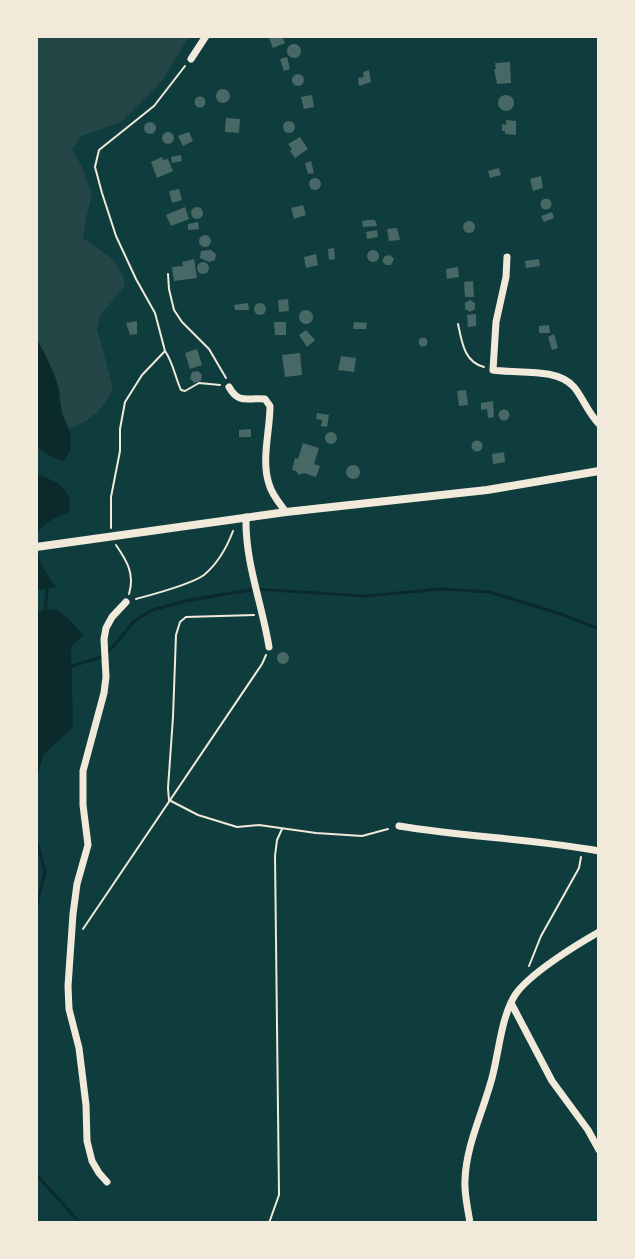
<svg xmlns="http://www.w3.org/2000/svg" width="635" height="1259" font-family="Georgia,serif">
<rect width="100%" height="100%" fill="#0f3d3e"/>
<!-- green -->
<path fill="#244646" d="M36 36H189L163 80 121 122 81 136 72 149 82 167 92 195 86 219 83 238C102 252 121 260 125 285L100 316 97 329 113 388C105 409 89 421 69 429 62 415 61 407 59 392 57 374 44 354 36 337Z"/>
<!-- water -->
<g fill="#0a2a2b">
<path d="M36 337C44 353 55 372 59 390 60 398 60 406 62 414 66 424 72 433 71 444 71 451 67 456 63 461L48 455 36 447Z"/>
<path d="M36 473C55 482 74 487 69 512L51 520 38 531C36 560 40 564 56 587L39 590 36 589Z"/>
<polygon points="56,609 71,621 83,635 71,647 73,727 43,755 36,782 36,613 38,611"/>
</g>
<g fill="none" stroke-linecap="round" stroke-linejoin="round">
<!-- stream -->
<g stroke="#0a2a2b" stroke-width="3">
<polyline points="45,614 47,589"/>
<polyline points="69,667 104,656 120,639 133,622 152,610 185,601 255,589 365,596 441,589 489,592 561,614 599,629"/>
<polyline points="36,839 45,871 36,910"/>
<polyline points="36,1174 80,1223"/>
</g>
</g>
<!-- building -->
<g fill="#486865">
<polygon points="273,36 282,36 285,43 273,48 269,38"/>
<circle cx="294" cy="51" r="7"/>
<polygon points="287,57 290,69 284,71 280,59"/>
<polygon points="510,62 511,83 497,84 494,69 496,69 495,63"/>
<polygon points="369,70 371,82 359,86 358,78 364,77 363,72"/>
<circle cx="298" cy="80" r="6"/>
<circle cx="223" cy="96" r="7"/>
<polygon points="312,95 314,107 304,109 301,97"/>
<circle cx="506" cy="103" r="8"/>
<circle cx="200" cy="102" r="5.5"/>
<polygon points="226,118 240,119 239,133 225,132"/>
<polygon points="506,120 516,121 516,135 505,134 505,131 502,131 502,124 506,125"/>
<circle cx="289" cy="127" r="6"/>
<circle cx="150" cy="128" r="6"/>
<circle cx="168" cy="138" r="6"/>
<polygon points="189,132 193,141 183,146 178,136"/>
<polygon points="300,137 308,149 295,158 290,151 292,149 288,144"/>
<polygon points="181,155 182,161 172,163 171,157"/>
<polygon points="162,157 163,160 168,159 173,171 157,178 151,162"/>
<polygon points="311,161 314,173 308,174 305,163"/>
<polygon points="499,168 501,175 490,178 488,171"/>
<polygon points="541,176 543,188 533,191 530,179"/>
<circle cx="315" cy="184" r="6"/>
<polygon points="179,189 182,200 172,203 169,191"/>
<circle cx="546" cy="204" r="5.5"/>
<polygon points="303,205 306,215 294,219 291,208"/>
<circle cx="197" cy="213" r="6"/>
<polygon points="185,207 189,219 171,226 166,215"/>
<polygon points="552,212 554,218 544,222 541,216"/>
<polygon points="368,220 375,220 377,226 363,227 362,221"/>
<circle cx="469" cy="227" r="6"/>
<polygon points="198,222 199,229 188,230 188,224"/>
<polygon points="397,228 400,240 389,241 387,229"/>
<polygon points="377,230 378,237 367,239 366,232"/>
<circle cx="205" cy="241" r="6"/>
<polygon points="334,248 335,259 329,260 328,249"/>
<polygon points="211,250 216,254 215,260 209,262 200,258 201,251"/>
<circle cx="373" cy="256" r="6"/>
<polygon points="316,254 318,265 306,268 304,257"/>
<polygon points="390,255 394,259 391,265 386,265 382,261 385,256"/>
<polygon points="194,259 197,278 174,281 172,267 183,266 182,262"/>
<polygon points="539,259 540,266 526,268 525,261"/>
<circle cx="203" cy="268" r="6"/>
<polygon points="458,267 459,277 447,279 446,269"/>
<polygon points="473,281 474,297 465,297 464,282"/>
<polygon points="288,299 289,311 279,312 278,300"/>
<polygon points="470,300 475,303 475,309 470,312 465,309 465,303"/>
<circle cx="260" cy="309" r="6"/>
<polygon points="248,303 249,310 235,310 234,305"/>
<circle cx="306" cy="317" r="7"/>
<polygon points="476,314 476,326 468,327 467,315"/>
<polygon points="137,321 137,334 130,335 126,323"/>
<polygon points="274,322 286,322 286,335 275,335"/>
<polygon points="354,322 367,323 366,329 353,329"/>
<polygon points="549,325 550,333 539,333 539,326"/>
<polygon points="306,330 315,340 307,347 299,335"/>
<polygon points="554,334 558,348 552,350 548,337"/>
<circle cx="423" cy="342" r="4.5"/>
<polygon points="197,349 202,365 190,369 185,353"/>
<polygon points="300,353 302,375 285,377 282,355"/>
<polygon points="341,356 356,358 354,372 338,370"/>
<polygon points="198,371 202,375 201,381 194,383 190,378 192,372"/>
<polygon points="466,390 468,405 459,406 457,391"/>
<polygon points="493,401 494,417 488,418 487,409 481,410 481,403"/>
<circle cx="504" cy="415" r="5.5"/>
<polygon points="317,413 329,415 327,427 321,426 322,420 316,419"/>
<polygon points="251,429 251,437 239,437 239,430"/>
<circle cx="331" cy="438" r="6"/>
<circle cx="477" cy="446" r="5.5"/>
<polygon points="303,443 319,448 314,464 320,466 316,477 304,473 299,475 296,471 292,470 295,458 298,459"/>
<polygon points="504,452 505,462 493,464 492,454"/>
<circle cx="353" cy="472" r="7"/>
<circle cx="283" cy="658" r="6"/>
</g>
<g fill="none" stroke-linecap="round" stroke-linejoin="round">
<!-- path -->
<g stroke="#f1e9da" stroke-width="2">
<polyline points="168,274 169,289 174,310 182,322 209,349 226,378"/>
<path d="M458 324C462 342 464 362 484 367"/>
<path d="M165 351C173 362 175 377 181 390L185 391 199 383 220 385"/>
<polyline points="111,528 111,497 120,451 120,429 125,402 142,375 165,351 155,313 136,279 116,236 102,193 95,167 99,150 154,106 185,66"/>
<path d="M116 545C127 561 135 574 129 594"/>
<path d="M136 599C154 594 190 585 204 575 217 564 227 547 233 531"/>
<polyline points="254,615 186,617 180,622 176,635 173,717 168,788 169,800 198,815 237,827 259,825 316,833 362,836 388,829"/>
<polyline points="83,929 262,664 266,655"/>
<polyline points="529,966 541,936 579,868 581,857"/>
<polyline points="269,1223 279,1195 275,856 277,840 282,829"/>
</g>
<!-- minor -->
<g stroke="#f1e9da" stroke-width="7">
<polyline points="191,59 206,36"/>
<path d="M507 257 506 277 496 322 493 370C517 374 557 367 574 387 583 398 588 413 599 424"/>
<path d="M229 387C239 405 248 397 265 399L270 406C270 431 261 460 269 484 272 495 280 504 286 512"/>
<path d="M246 517C245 563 262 603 269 647"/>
<path d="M399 826C465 837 533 839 599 851"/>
<polyline points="511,1003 552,1081 588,1130 599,1150"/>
<polyline points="107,1182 99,1173 92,1161 87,1141 86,1105 79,1048 69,1009 68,986 73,914 77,884 88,845 83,805 83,771 104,693 106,677 104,639 106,628 112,617 126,602"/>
<path d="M470 1223C468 1209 464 1194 465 1180 466 1145 483 1112 492 1078 499 1052 501 1018 515 995 529 974 576 945 599 932"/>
</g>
<!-- tertiary -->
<polyline stroke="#f1e9da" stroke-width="8" points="36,547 286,512 487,490 599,471"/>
</g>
<!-- border -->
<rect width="635" height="1259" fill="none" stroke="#f1e9da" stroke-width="76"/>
</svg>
